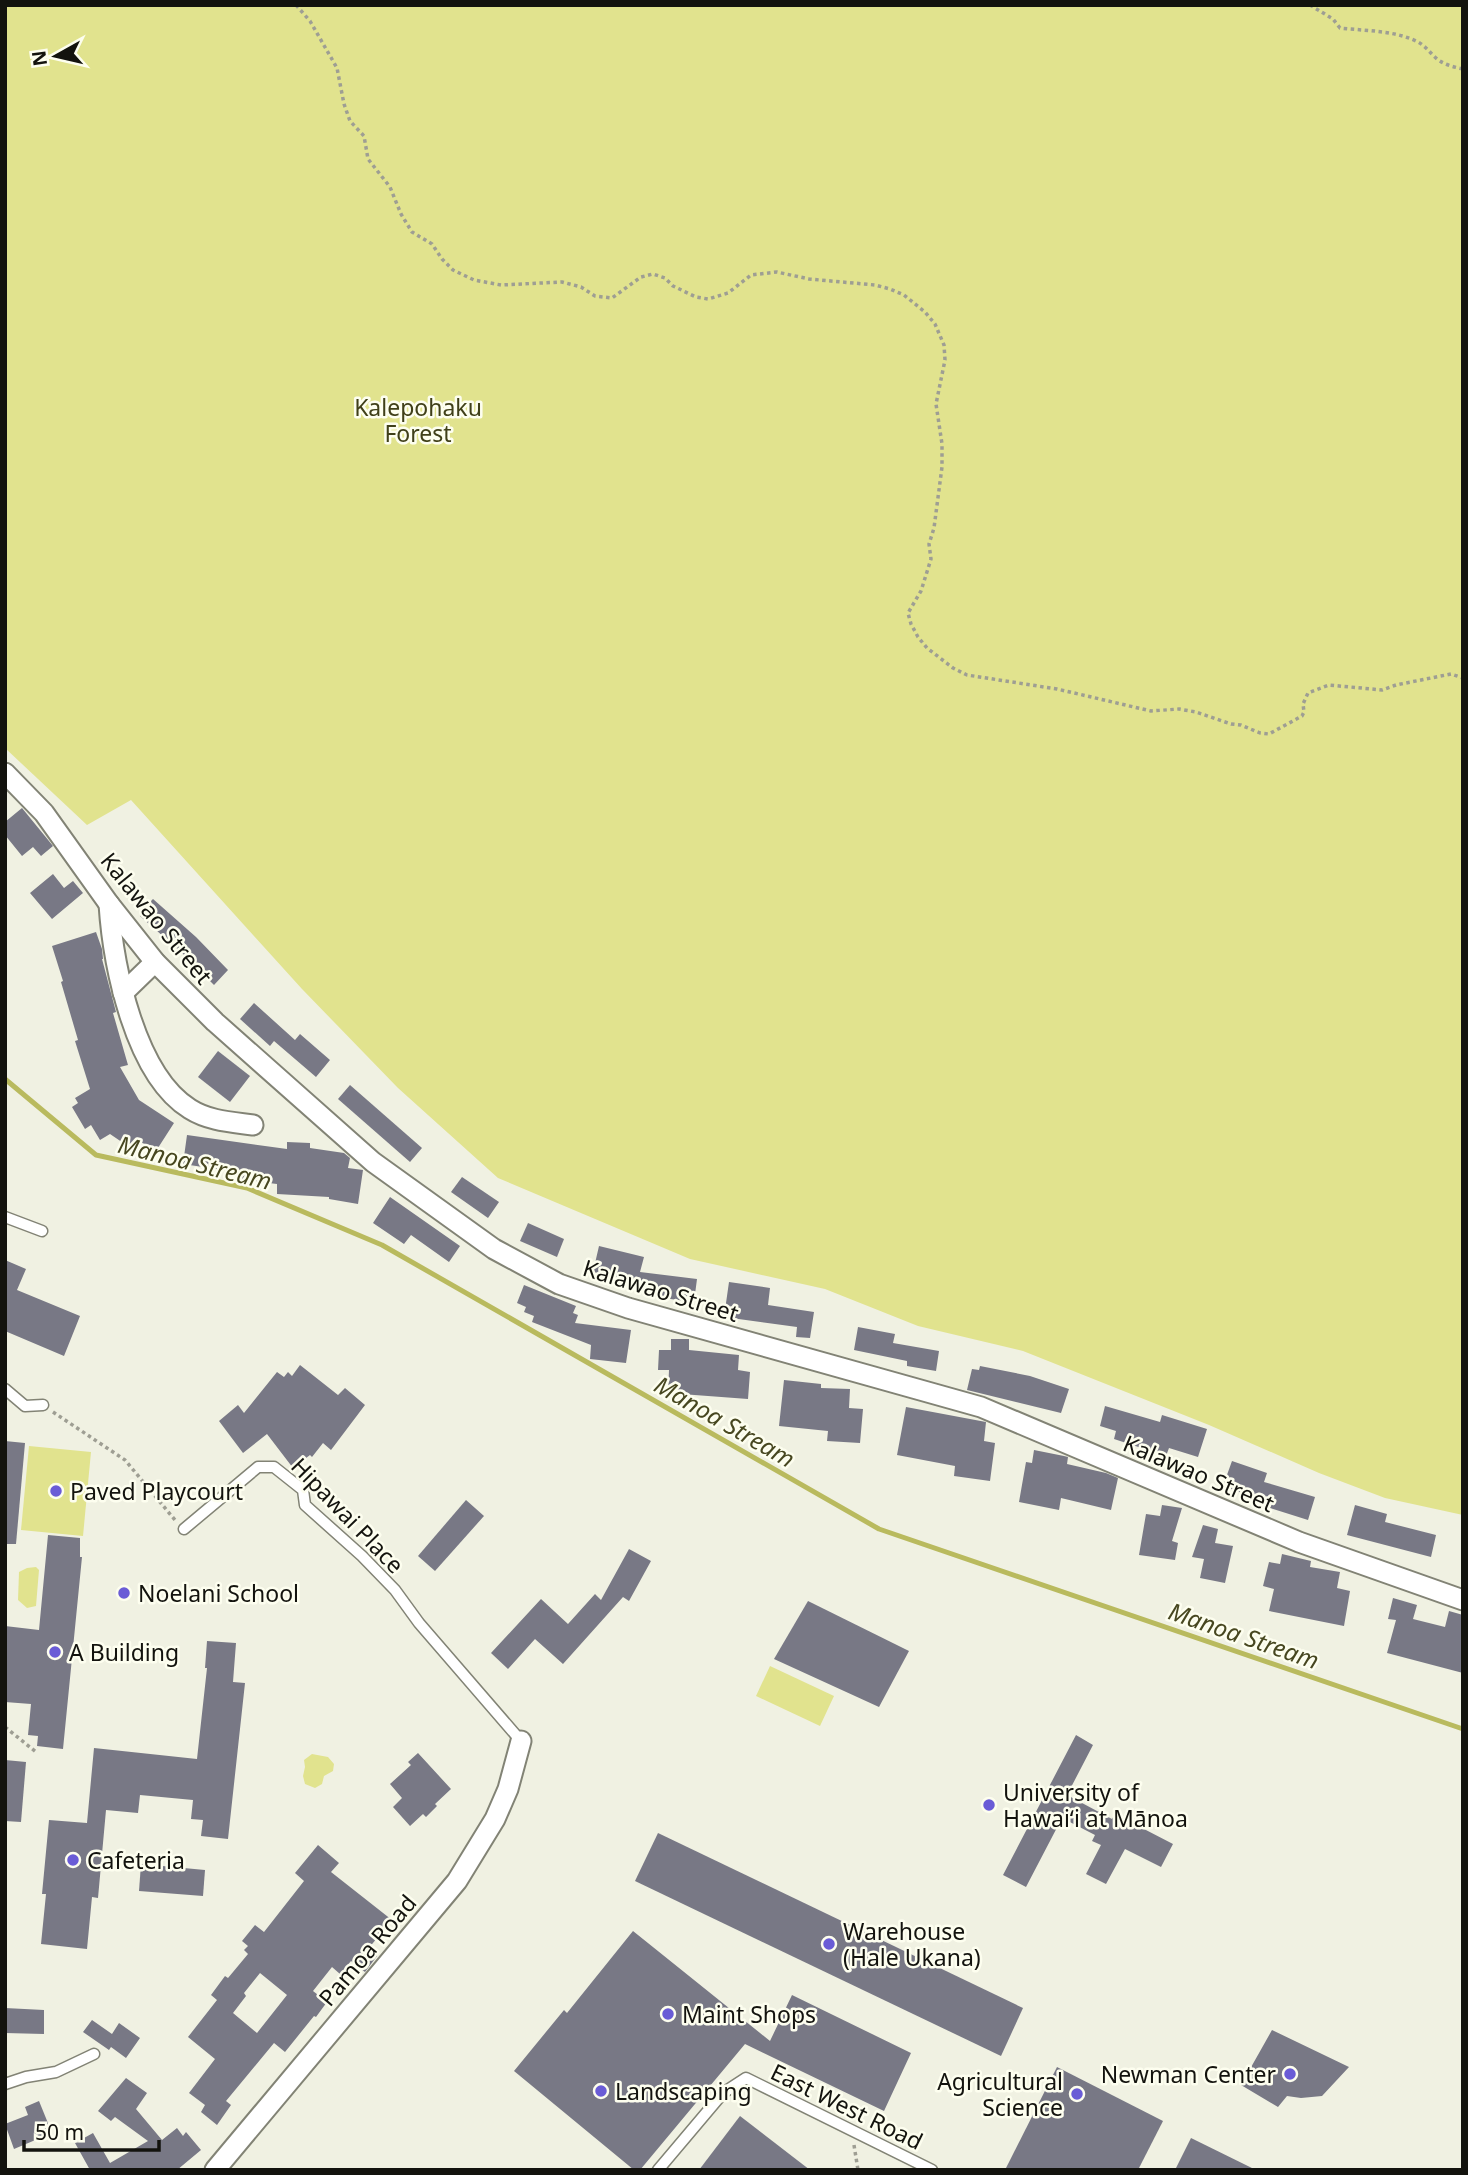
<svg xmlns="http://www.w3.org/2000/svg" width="1468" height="2175" font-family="'Noto Sans',sans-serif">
<rect width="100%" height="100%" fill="#f0f1e2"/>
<!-- green -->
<g fill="#e1e38e">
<polygon points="5,5 1463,5 1463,1515 1385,1498 1319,1473 1209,1425 1023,1351 918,1326 825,1289 690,1259 498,1178 398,1088 302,989 131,800 87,825 5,748"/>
<polygon points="29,1446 91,1452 83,1536 21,1530"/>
<polygon points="36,1567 39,1570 36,1606 27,1608 18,1600 19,1572 27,1568"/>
<polygon points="770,1666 834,1696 820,1726 756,1696"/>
<polygon points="312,1754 328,1757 334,1764 333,1771 324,1776 322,1784 315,1788 305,1784 303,1776 305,1767 304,1760"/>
</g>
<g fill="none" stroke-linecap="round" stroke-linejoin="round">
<!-- stream -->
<polyline stroke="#b9ba5e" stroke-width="5" points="5,1079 96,1155 247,1188 382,1245 879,1529 1463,1729"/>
</g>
<!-- building -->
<g fill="#787885" fill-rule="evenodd">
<polygon points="22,808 53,846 41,856 33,847 22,856 5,835 5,822"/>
<polygon points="53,874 64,888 73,881 83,893 52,919 30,893"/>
<polygon points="153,899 196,937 228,970 214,985 181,952 140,916 145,910 143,909"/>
<polygon points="96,932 102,949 103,959 102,959 116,1012 113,1013 128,1065 120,1067 139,1100 174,1123 156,1151 141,1142 135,1151 110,1134 100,1140 91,1125 85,1129 72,1107 78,1103 75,1098 90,1089 75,1041 78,1040 61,982 63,981 52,946"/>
<polygon points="254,1003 295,1040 300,1034 330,1060 316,1077 274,1041 270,1046 240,1019"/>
<polygon points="218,1051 250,1076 230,1102 198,1077"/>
<polygon points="350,1085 422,1148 410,1162 338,1099"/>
<polygon points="187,1135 287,1149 287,1142 310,1143 310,1148 344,1153 350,1158 348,1168 363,1170 358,1204 329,1199 329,1197 277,1194 277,1184 229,1178 229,1171 183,1164"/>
<polygon points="462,1177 499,1202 488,1218 451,1192"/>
<polygon points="390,1197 460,1246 449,1262 411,1235 404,1244 373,1223"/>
<polygon points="528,1223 564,1239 557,1257 520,1241"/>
<polygon points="599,1246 644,1257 640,1272 697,1279 694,1302 655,1297 656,1287 593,1272"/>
<polygon points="5,1260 26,1269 17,1290 80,1316 64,1356 5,1331"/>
<polygon points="729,1282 770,1288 768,1305 814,1312 810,1338 796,1337 797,1327 724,1317"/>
<polygon points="524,1285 576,1306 573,1313 578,1315 575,1323 631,1330 626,1363 590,1359 591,1345 532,1322 534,1316 524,1312 526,1307 517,1303"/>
<polygon points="858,1327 895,1334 893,1343 939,1351 936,1371 907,1366 907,1361 854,1350"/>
<polygon points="671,1339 689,1339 689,1350 739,1355 738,1370 750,1372 748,1399 668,1393 669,1370 658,1370 659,1350 671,1350"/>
<polygon points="300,1365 338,1395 345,1388 365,1405 331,1450 323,1443 312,1457 310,1455 293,1468 267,1434 243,1453 219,1421 238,1405 244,1413 277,1372 284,1377 288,1372 292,1376"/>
<polygon points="980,1366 1030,1376 1069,1389 1061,1413 967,1390 972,1369 979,1370"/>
<polygon points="784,1380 821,1384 821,1388 850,1389 849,1408 863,1409 860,1443 827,1441 828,1431 779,1426"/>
<polygon points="1105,1406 1160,1422 1162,1415 1207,1429 1198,1457 1169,1448 1166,1456 1114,1439 1116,1431 1100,1426"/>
<polygon points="906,1407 986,1422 984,1441 995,1443 990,1481 954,1476 955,1466 897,1455"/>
<polygon points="5,1441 25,1443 16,1544 5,1544"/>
<polygon points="1034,1450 1064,1456 1068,1457 1067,1464 1106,1473 1118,1478 1111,1510 1061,1498 1059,1510 1019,1502 1026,1462 1032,1463"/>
<polygon points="1232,1461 1267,1473 1264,1482 1315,1497 1308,1520 1270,1508 1272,1504 1223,1486"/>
<polygon points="466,1500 484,1516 435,1571 418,1556"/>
<polygon points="1162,1505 1182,1508 1172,1541 1178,1543 1175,1560 1139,1555 1146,1514 1160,1516"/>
<polygon points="1355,1505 1387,1514 1385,1522 1436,1535 1431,1557 1347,1535"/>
<polygon points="1203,1525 1218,1529 1215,1543 1233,1546 1225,1583 1200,1578 1204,1559 1192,1557"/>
<polygon points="48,1535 80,1538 80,1557 82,1557 63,1749 37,1746 38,1736 28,1735 31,1704 5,1702 5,1626 39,1630"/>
<polygon points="629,1549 651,1561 629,1601 623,1597 563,1664 535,1639 508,1669 491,1653 541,1599 568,1624 595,1594 601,1600"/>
<polygon points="1282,1554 1311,1561 1310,1567 1340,1572 1337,1588 1350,1591 1344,1626 1269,1611 1274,1589 1263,1586 1269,1562 1280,1564"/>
<polygon points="1393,1598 1417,1605 1413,1619 1445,1627 1449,1611 1463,1615 1463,1673 1387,1653 1396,1620 1388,1619"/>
<polygon points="808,1601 909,1651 879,1707 774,1659"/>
<polygon points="207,1641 236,1643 233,1682 245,1683 228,1839 201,1836 203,1820 191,1819 193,1800 140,1795 138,1813 106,1810 98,1898 92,1897 87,1949 41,1944 46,1894 42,1894 49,1820 87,1823 94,1748 197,1759 207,1668 205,1668"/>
<polygon points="1076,1735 1093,1745 1067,1795 1112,1819 1115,1814 1173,1844 1161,1867 1125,1849 1106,1884 1086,1874 1101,1845 1092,1841 1095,1835 1062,1818 1026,1887 1003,1875"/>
<polygon points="418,1753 451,1789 435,1804 437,1806 426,1817 423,1814 410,1826 393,1807 402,1798 390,1784 411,1765 408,1762"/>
<polygon points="5,1760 26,1762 21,1822 5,1821"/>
<polygon points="658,1833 1023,2008 1001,2056 635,1881"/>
<path d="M318 1845 339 1863 331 1872 392 1920 368 1949 377 1956 365 1972 351 1961 340 1974 332 1967 313 1991 327 2002 316 2017 314 2016 285 2052 274 2043 226 2101 231 2105 217 2125 201 2112 205 2105 189 2093 215 2059 188 2037 217 2000 211 1995 225 1976 228 1978 248 1954 244 1950 248 1946 242 1941 255 1925 264 1932 304 1881 295 1873ZM260 1973 287 1995 257 2033 233 2013 246 1996 244 1993Z"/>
<polygon points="141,1864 205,1870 203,1896 139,1891"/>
<polygon points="633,1931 770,2041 792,1995 911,2053 884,2111 745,2044 640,2170 634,2170 514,2071 564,2010 567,2013"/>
<polygon points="5,2008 44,2010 44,2034 5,2033"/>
<polygon points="92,2020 112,2034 119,2023 140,2038 126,2058 111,2047 109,2050 83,2032"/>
<polygon points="1272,2030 1349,2067 1322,2096 1301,2098 1287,2096 1278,2107 1241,2085"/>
<polygon points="1057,2067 1163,2121 1138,2170 1005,2170"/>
<polygon points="126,2078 147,2093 136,2109 162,2140 177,2128 183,2136 186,2132 201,2150 177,2170 90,2170 75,2143 93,2133 110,2163 148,2141 115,2117 111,2121 98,2111"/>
<polygon points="39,2101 52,2133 14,2149 5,2124 28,2115 25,2107"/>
<polygon points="740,2116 810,2170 699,2170"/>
<polygon points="1191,2138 1256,2170 1175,2170"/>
</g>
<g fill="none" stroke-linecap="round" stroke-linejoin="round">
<defs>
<g id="service">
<polyline points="5,1217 42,1231"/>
<polyline points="5,1389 25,1406 43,1405"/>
<polyline points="184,1529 258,1467 274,1467 303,1490 305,1505 362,1556 395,1590 419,1623 521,1741"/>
<polyline points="5,2084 26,2077 56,2072 94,2054"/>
<polyline points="658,2170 723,2093 746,2078 932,2170"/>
</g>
<g id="minor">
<polyline points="5,773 44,813 109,904 155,962 215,1022 373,1162 494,1249 559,1284 628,1308 981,1407 1299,1542 1463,1600"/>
<path d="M109 904C113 966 135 1075 190 1109 209 1121 231 1122 253 1125"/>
<polyline points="123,993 155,962"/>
<polyline points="215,2170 457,1881 495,1819 508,1789 521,1741"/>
</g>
</defs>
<!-- service casing -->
<use href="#service" stroke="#828375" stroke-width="13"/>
<!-- minor casing -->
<use href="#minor" stroke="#828375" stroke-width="23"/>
<!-- path -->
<g stroke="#9e9e93" stroke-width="3.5" stroke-dasharray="3.5 3.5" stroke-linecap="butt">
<polyline points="296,5 310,21 337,68 344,104 350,121 364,136 368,159 390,187 401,214 412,232 432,244 442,259 453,270 474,280 501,285 562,282 581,287 595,296 612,298 641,277 653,274 665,278 673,286 696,297 708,299 728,293 751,275 777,272 809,279 875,285 890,289 904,295 925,312 935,324 944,345 945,360 936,404 942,444 942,467 934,528 929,544 931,559 921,591 908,613 911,624 918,637 927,648 953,668 967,675 1057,689 1151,711 1179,709 1196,712 1231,724 1241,725 1260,733 1269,734 1302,716 1304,712 1303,704 1308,693 1329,685 1382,690 1396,685 1451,674 1463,678"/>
<path d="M1310 5 1333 19 1340 28C1366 31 1392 30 1416 41 1425 45 1430 53 1437 59 1445 65 1454 67 1463 69"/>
<polyline points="53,1412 125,1460 175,1520"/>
<polyline points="5,1727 36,1752"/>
<polyline points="854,2145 858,2170"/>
</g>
<!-- service -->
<use href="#service" stroke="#fff" stroke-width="10"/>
<!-- minor -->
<use href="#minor" stroke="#fff" stroke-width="19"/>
</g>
<!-- markers -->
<g fill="#6a5cd6" stroke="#fdfeef" stroke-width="2.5">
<circle cx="56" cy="1491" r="7"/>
<circle cx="124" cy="1593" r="7"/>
<circle cx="55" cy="1652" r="7"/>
<circle cx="989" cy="1805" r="7"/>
<circle cx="73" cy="1860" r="7"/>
<circle cx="829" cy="1944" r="7"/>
<circle cx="668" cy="2014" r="7"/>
<circle cx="1290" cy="2074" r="7"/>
<circle cx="601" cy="2091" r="7"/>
<circle cx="1077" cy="2094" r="7"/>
</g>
<g text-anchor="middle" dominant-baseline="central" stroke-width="5" stroke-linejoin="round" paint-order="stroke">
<!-- park labels -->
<g font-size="23" fill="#404019" stroke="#fdfeef">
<text x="418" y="407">Kalepohaku<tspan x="418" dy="26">Forest</tspan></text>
</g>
<!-- street labels -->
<g font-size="23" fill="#13130e" stroke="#fdfeef">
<text transform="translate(157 918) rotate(51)">Kalawao Street</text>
<text transform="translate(661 1290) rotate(17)">Kalawao Street</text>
<text transform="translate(1199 1473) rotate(23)">Kalawao Street</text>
<text transform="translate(348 1515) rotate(46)">Hipawai Place</text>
<text transform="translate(367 1950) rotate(-50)">Pamoa Road</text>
<text transform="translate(847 2106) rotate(26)">East West Road</text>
</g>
<!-- poi labels -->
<g font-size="23" fill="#13130e" stroke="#fdfeef" text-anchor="start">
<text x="70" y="1491">Paved Playcourt</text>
<text x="138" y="1593">Noelani School</text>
<text x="69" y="1652">A Building</text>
<text x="1003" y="1792">University of<tspan x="1003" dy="26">Hawaiʻi at Mānoa</tspan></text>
<text x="87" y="1860">Cafeteria</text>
<text x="843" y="1931">Warehouse<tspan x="843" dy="26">(Hale Ukana)</tspan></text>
<text x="682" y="2014">Maint Shops</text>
<text x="1276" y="2074" text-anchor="end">Newman Center</text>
<text x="1063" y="2081" text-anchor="end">Agricultural<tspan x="1063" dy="26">Science</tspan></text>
<text x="615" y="2091">Landscaping</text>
</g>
<!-- water labels -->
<g font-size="24" font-style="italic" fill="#474720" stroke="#fdfeef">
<text transform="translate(195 1162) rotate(14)">Manoa Stream</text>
<text transform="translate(725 1421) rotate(30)">Manoa Stream</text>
<text transform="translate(1244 1635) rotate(19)">Manoa Stream</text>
</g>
</g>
<!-- border -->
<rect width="1468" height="2175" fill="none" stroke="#13130e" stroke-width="14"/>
<!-- north arrow -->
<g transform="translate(56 56) rotate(262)" stroke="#fdfeef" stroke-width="5" paint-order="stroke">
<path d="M0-5L12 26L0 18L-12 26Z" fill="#13130e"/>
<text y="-10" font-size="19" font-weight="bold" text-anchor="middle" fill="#13130e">N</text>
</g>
<!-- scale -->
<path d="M24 2140v10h135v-10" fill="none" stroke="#13130e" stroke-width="3.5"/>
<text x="35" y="2140" font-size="21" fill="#13130e" stroke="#fdfeef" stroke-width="5" paint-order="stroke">50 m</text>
</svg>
